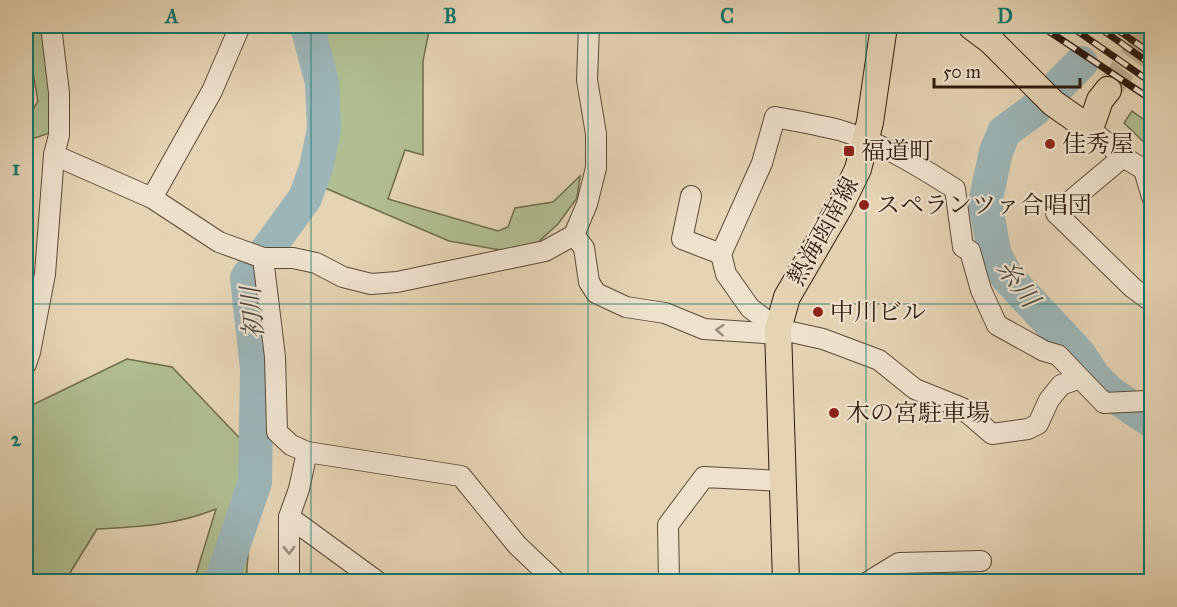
<svg xmlns="http://www.w3.org/2000/svg" width="1177" height="607" font-family="'IM FELL Great Primer','Noto Serif JP',serif">
<rect width="100%" height="100%" fill="#e5d3b3"/>
<filter id="stains"><feTurbulence type="fractalNoise" baseFrequency=".00333" numOctaves="4"/><feColorMatrix values="0 0 0 0 .2 0 0 0 0 .09 0 0 0 0 .02 0 0 0 .5 -.17"/></filter>
<radialGradient id="worn" r=".72"><stop offset=".6" stop-color="#630" stop-opacity="0"/><stop offset="1" stop-color="#630" stop-opacity=".3"/></radialGradient>
<!-- green -->
<g fill="#b0be90" stroke="#706c4f" stroke-width="1.5">
<polygon points="34,26 51,26 52,132 35,138 26,136 26,122 38,101 28,44"/>
<polygon points="316,26 430,26 423,61 423,155 405,150 388,199 498,231 508,227 515,208 553,202 580,176 577,198 558,224 535,245 506,251 449,241 325,188 337,135 329,81"/>
<polygon points="1132,111 1151,125 1151,149 1124,123"/>
<path d="M127 359 172 367 249 448 263 472 252 506 246 581H194L216 509C177 525 139 527 97 529L65 581H26V408Z"/>
</g>
<g fill="none" stroke-linecap="round" stroke-linejoin="round">
<!-- river -->
<g stroke="#9bb5b8" stroke-width="34">
<polyline points="1081,63 1034,110 1004,132 996,152 985,203 995,255 1007,277 1079,354 1093,376 1110,393 1152,421"/>
<polyline points="221,582 255,482 257,369 247,278 305,198 316,168 324,129 322,82 307,26"/>
</g>
<!-- major-tunnel -->
<polyline stroke="#c1ae92" stroke-width="26" stroke-dasharray="26 13" stroke-linecap="butt" points="1108,90 1152,31"/>
<defs>
<g id="minor">
<polyline points="1090,129 1123,157 1152,174"/>
<polyline points="54,155 152,198 219,242 263,258 293,258 316,263 343,277 371,284 397,282 545,251 574,235 587,204 596,168 596,134 587,80 589,26"/>
<polyline points="1123,157 1056,213 1133,288 1152,302"/>
<polyline points="1144,170 1152,197"/>
<polyline points="691,196 682,239 721,254"/>
<polyline points="152,198 212,91 240,26"/>
<polyline points="574,235 584,248 589,282 596,293 626,307 665,313 704,329 779,334"/>
<polyline points="263,258 275,357 277,432 291,445 307,452 461,476 517,545 556,582"/>
<polyline points="26,364 30,352 45,274 54,155 59,135 59,93 51,26"/>
<path d="M1080 378 1058 355 1044 351 997 325 981 290 970 251 963 247 955 189C919 166 880 142 839 130 818 125 796 121 775 117L762 163 721 254 726 274 750 308 778 329 823 339 879 360 915 389 962 408 992 434 1028 429 1038 424 1049 400 1061 385 1080 378 1104 403 1146 401 1152 405"/>
<polyline points="289,517 378,582"/>
<polyline points="289,582 289,517 299,489 307,452"/>
<polyline points="669,582 668,525 704,477 783,481"/>
<polyline points="868,582 899,563 981,561"/>
</g>
<g id="major">
<polyline points="971,26 991,41 1053,103 1090,129"/>
<polyline points="1090,129 1100,100 1108,90"/>
<polyline points="786,582 778,329 787,297 840,206 858,169 870,122 884,26"/>
</g>
</defs>
<!-- minor casing -->
<use href="#minor" stroke="#5c4937" stroke-width="22"/>
<!-- major casing -->
<use href="#major" stroke="#2f1b0e" stroke-width="28"/>
<!-- minor -->
<use href="#minor" stroke="#eee2ce" stroke-width="20"/>
<!-- major -->
<use href="#major" stroke="#e5d3b3" stroke-width="26"/>
<defs>
<g id="rail">
<polyline points="1041,26 1152,100"/>
<polyline points="1070,26 1152,83"/>
<polyline points="1097,26 1152,65"/>
<polyline points="1112,26 1152,54"/>
</g>
</defs>
<!-- rail casing -->
<use href="#rail" stroke="#2f1b0e" stroke-width="7"/>
<!-- rail -->
<use href="#rail" stroke="#eee2ce" stroke-width="4.5" stroke-dasharray="14" stroke-linecap="butt"/>
</g>
<!-- one-way arrows -->
<defs><path id="oneway-chevron" d="M-2-3.5L2.5 0L-2 3.5" fill="none" stroke-width="1.6" stroke-linecap="round" stroke-linejoin="round" transform="scale(1.5)"/></defs>
<g stroke="#988878">
<use href="#oneway-chevron" transform="translate(720 330) rotate(-176)"/>
<use href="#oneway-chevron" transform="translate(289 550) rotate(89)"/>
</g>
<!-- grid -->
<path fill="none" stroke="#0f766e" stroke-width="1.5" stroke-opacity="0.55" d="M311 26V582M588 26V582M866 26V582M26 304H1152"/>
<!-- markers -->
<g fill="#8f2418" stroke="#eee2ce" stroke-width="2">
<circle cx="1050" cy="144" r="6"/>
<rect x="843" y="145" width="12" height="12" rx="3"/>
<circle cx="864" cy="205" r="6"/>
<circle cx="818" cy="312" r="6"/>
<circle cx="834" cy="413" r="6"/>
</g>
<g text-anchor="middle" dominant-baseline="central" stroke-width="4.5" stroke-linejoin="round" paint-order="stroke">
<!-- poi labels -->
<g font-size="24" fill="#2f1b0e" stroke="#eee2ce" text-anchor="start">
<text x="1062" y="144">佳秀屋</text>
<text x="861" y="151">福道町</text>
<text x="876" y="205">スペランツァ合唱団</text>
<text x="830" y="312">中川ビル</text>
<text x="846" y="413">木の宮駐車場</text>
</g>
<!-- street labels -->
<g font-size="24" fill="#2f1b0e" stroke="#eee2ce">
<text transform="translate(823 231) rotate(-61)">熱海函南線</text>
</g>
<!-- water labels -->
<g font-size="26" font-style="italic" fill="#4f4941" stroke="#eee2ce">
<text transform="translate(1018 283) rotate(53)">糸川</text>
<text transform="translate(252 313) rotate(-94)">初川</text>
</g>
</g>
<!-- margin -->
<rect width="1177" height="607" fill="none" stroke="#e5d3b3" stroke-width="66"/>
<!-- scale -->
<path d="M934 78v9h146v-9" fill="none" stroke="#2f1b0e" stroke-width="3"/>
<text x="943" y="78" font-size="18" fill="#2f1b0e" stroke="#eee2ce" stroke-width="4.5" paint-order="stroke">50 m</text>
<rect x="33" y="33" width="1111" height="541" fill="none" stroke="#0f766e" stroke-width="2"/>
<g font-size="20" text-anchor="middle" font-weight="bold" fill="#0f766e">
<text x="172" y="23">A</text>
<text x="450" y="23">B</text>
<text x="727" y="23">C</text>
<text x="1005" y="23">D</text>
<text x="16" y="175">1</text>
<text x="16" y="446">2</text>
</g>
<rect width="100%" height="100%" filter="url(#stains)"/>
<rect width="100%" height="100%" fill="url(#worn)"/>
</svg>
